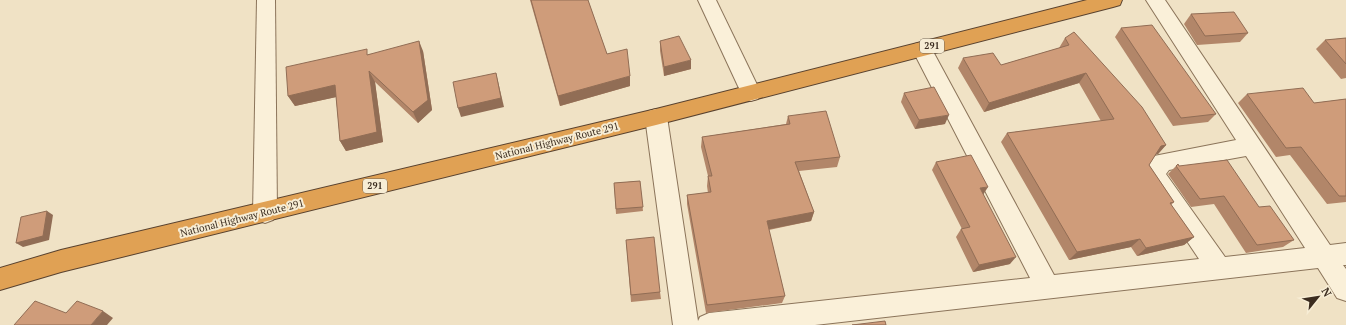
<svg xmlns="http://www.w3.org/2000/svg" width="1346" height="325" font-family="'PT Serif',serif">
<rect width="100%" height="100%" fill="#f0e2c5"/>
<g fill="none" stroke-linecap="round" stroke-linejoin="round">
<defs>
<g id="street">
<polygon points="257,0 275,0 277,213 273,220 265,223 257,220 253,213"/>
<polygon points="698,0 716,0 761,93 758,99 751,101 744,99"/>
<path d="M1146 0H1165L1330 245 1346 243V265H1343L1346 269V301L1337 298 1318 268 815 325H673L645 117 649 111 656 109 663 111 667 117 698 321 700 317 709 313 1030 278 912 49 915 44 922 42 929 44 1054 275 1199 259 1142 174 1154 156 1236 140ZM1246 156 1305 248 1225 257 1166 174 1169 170Z"/>
</g>
<polygon id="highway" points="1087,0 1122,0 1120,5 1113,7 656,125 61,272 0,290 0,268 61,250 656,109"/>
</defs>
<!-- street casing -->
<use href="#street" stroke="#8b745a" stroke-width="2"/>
<!-- highway casing -->
<use href="#highway" stroke="#59422f" stroke-width="2"/>
<!-- street -->
<use href="#street" fill="#faf0d9" fill-rule="evenodd"/>
<!-- highway -->
<use href="#highway" fill="#e0a154" fill-rule="evenodd"/>
</g>
<!-- wall -->
<g fill="#b28669">
<polygon points="530,0 588,0 607,54 630,86 560,106"/>
<polygon points="1191,14 1248,33 1240,42 1197,45 1184,24"/>
<polygon points="1121,28 1216,114 1208,122 1173,126 1115,37"/>
<polygon points="1065,38 1166,145 1158,154 1156,154 1149,165 1174,202 1171,205 1194,237 1184,245 1137,256 1131,247 1069,260 1001,142 1007,133 1101,121 1079,83 984,112 958,68 963,58 1001,65 1059,48"/>
<polygon points="1346,38 1346,78 1341,79 1316,49 1325,40"/>
<polygon points="660,41 691,69 664,76 660,51"/>
<polygon points="423,51 432,110 418,123 375,82 383,142 346,151 340,141 336,97 295,106 288,96 369,54"/>
<polygon points="904,93 945,124 915,129 901,102"/>
<polygon points="1247,94 1314,103 1346,99 1346,202 1327,204 1290,155 1276,157 1238,103"/>
<polygon points="788,116 840,157 837,167 799,171 814,212 811,221 769,230 785,296 782,303 706,313 687,204 687,195 708,193 707,186 708,176 701,147 702,137 786,124"/>
<polygon points="936,162 983,194 1010,264 973,272 956,237 961,229 962,229 932,170"/>
<polygon points="1178,164 1179,166 1259,207 1294,240 1283,247 1246,253 1214,204 1191,207 1168,174"/>
<polygon points="640,181 643,211 616,214 614,183"/>
<polygon points="626,240 660,292 661,299 631,302"/>
</g>
<!-- shaded-wall -->
<g fill="#916d55">
<polygon points="419,41 423,51 432,110 418,123 413,112"/>
<polygon points="691,60 691,69 664,76 664,67"/>
<polygon points="369,71 375,82 383,142 346,151 340,141"/>
<polygon points="496,73 504,107 461,117 458,108"/>
<polygon points="1086,73 1079,83 984,112 989,103"/>
<polygon points="630,76 630,86 560,106 558,96"/>
<polygon points="335,85 341,96 295,106 288,96"/>
<polygon points="949,115 945,124 915,129 919,120"/>
<polygon points="1166,145 1158,154 1153,155 1161,146"/>
<polygon points="988,187 983,195 980,188"/>
<polygon points="47,211 53,215 49,240 23,247 16,243"/>
<polygon points="814,212 811,221 765,230 767,221"/>
<polygon points="1194,237 1184,245 1137,256 1146,248"/>
<polygon points="1140,239 1131,247 1069,260 1077,252"/>
<polygon points="1016,257 1010,264 973,272 979,265"/>
<polygon points="103,311 113,318 107,325 91,325"/>
</g>
<!-- building -->
<g fill="#cf9c7a" stroke="#916d55">
<polygon points="531,0 588,0 607,54 627,49 630,76 558,96"/>
<polygon points="1234,12 1248,33 1205,36 1191,14"/>
<polygon points="1152,25 1216,114 1181,118 1121,28"/>
<polygon points="1074,32 1142,107 1166,145 1161,146 1149,165 1174,202 1170,203 1194,237 1146,248 1140,239 1077,252 1007,133 1114,119 1086,73 989,103 963,58 993,53 1001,65 1069,45 1065,38"/>
<polygon points="679,36 691,60 664,67 660,41"/>
<polygon points="1346,38 1346,64 1325,40"/>
<polygon points="419,41 428,100 413,112 369,71 377,132 340,141 335,85 288,96 286,67 367,49 367,55"/>
<polygon points="496,73 501,98 458,108 453,82"/>
<polygon points="934,87 949,115 919,120 904,93"/>
<polygon points="1303,88 1314,103 1346,99 1346,196 1339,196 1301,147 1286,148 1247,94"/>
<polygon points="826,111 840,157 795,162 814,212 767,221 785,296 707,305 687,195 711,192 708,176 712,176 702,137 790,124 788,116"/>
<polygon points="971,155 988,187 980,188 1016,257 979,265 961,229 970,227 936,162"/>
<polygon points="1227,160 1259,207 1270,206 1294,240 1257,245 1224,196 1200,199 1176,166 1178,164 1179,166"/>
<polygon points="640,181 643,207 616,209 614,183"/>
<polygon points="47,211 43,236 16,243 21,217"/>
<polygon points="654,237 660,292 631,295 626,240"/>
<polygon points="35,301 66,313 77,301 103,311 91,325 14,325"/>
<polygon points="885,321 886,325 852,325"/>
</g>
<g text-anchor="middle" dominant-baseline="central" stroke-width="4" stroke-linejoin="round" paint-order="stroke">
<!-- shield labels -->
<g fill="#f7edd5" stroke="#736656" stroke-width="1">
<rect x="920" y="39" width="24" height="14" rx="3"/>
<rect x="363" y="179" width="24" height="14" rx="3"/>
</g>
<g font-size="9" font-weight="bold" fill="#3b2c1f">
<text x="932" y="46">291</text>
<text x="375" y="186">291</text>
</g>
<!-- street labels -->
<g font-size="10" fill="#3b2c1f" stroke="#f7edd5">
<text transform="translate(557 141) rotate(-14)">National Highway Route 291</text>
<text transform="translate(242 218) rotate(-14)">National Highway Route 291</text>
</g>
</g>
<!-- north arrow -->
<g transform="translate(1318 297) rotate(60)" stroke="#f7edd5" stroke-width="3" paint-order="stroke">
<path d="M0-3L7 15L0 10L-7 15Z" fill="#3b2c1f"/>
<text y="-6" font-size="11" font-weight="bold" text-anchor="middle" fill="#3b2c1f">N</text>
</g>
</svg>
